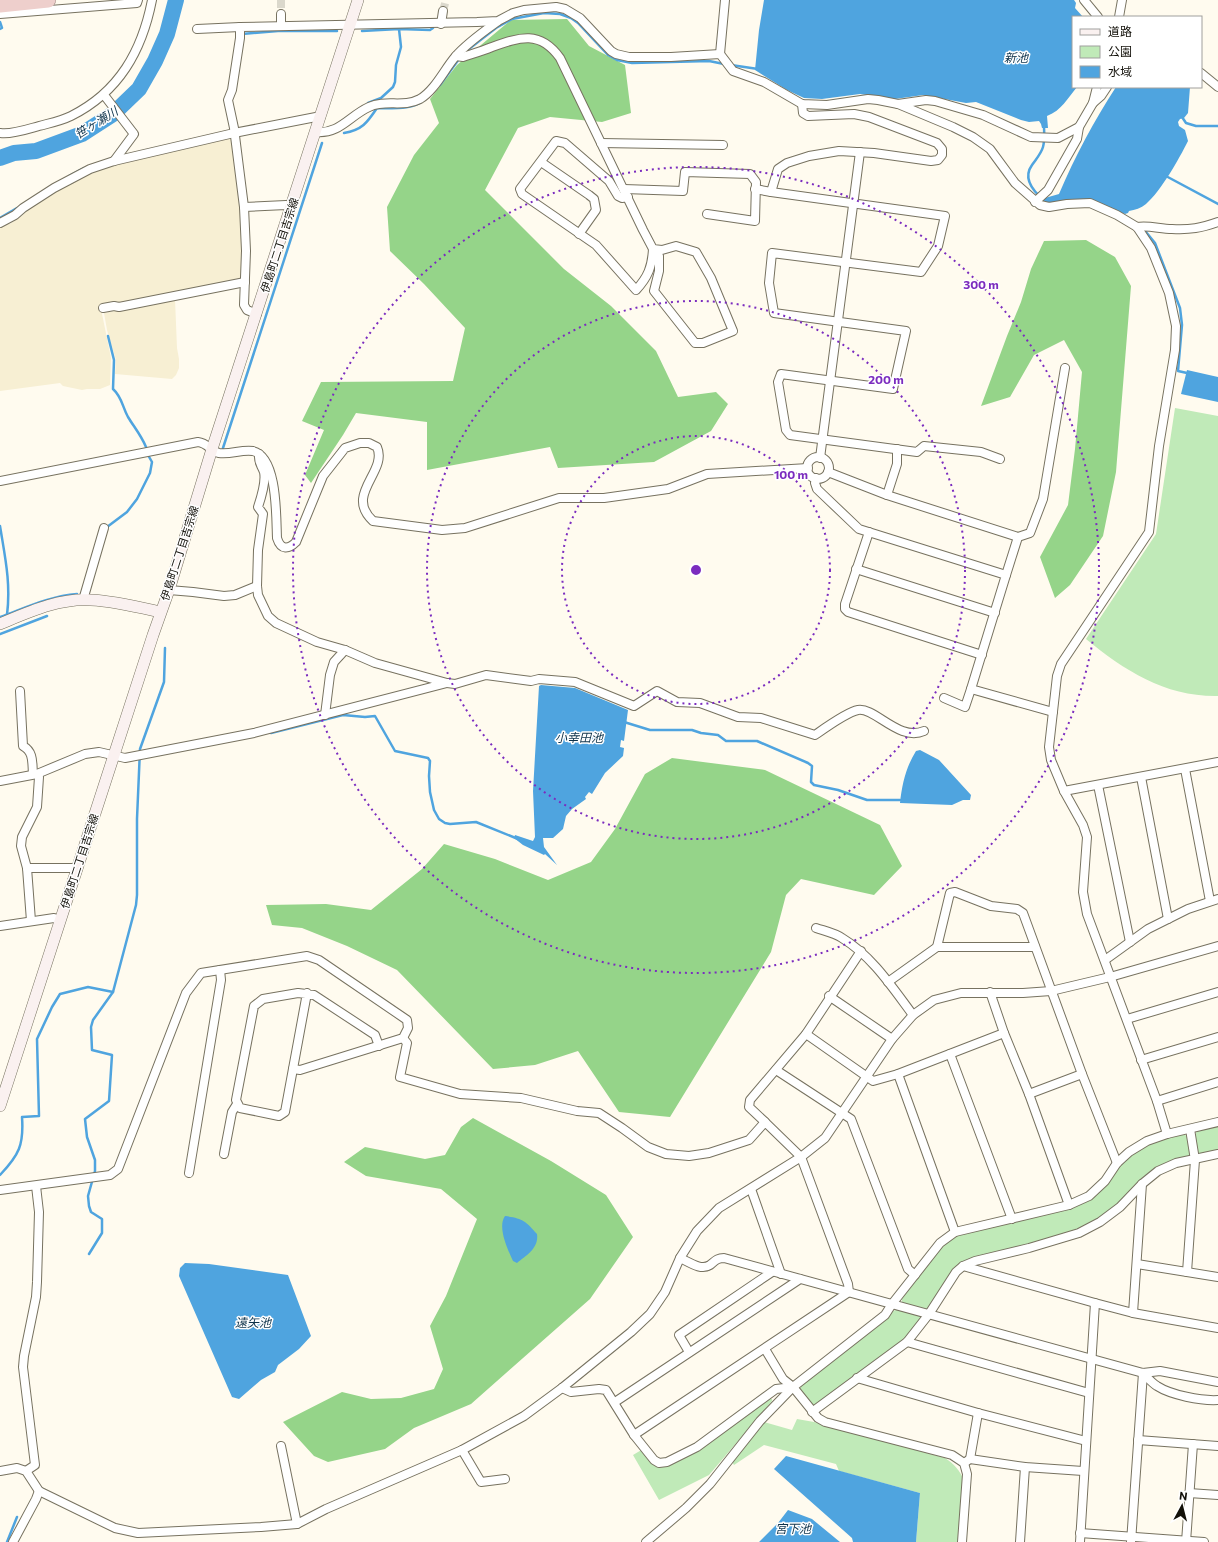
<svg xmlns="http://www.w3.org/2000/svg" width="1218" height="1542" font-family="Commissioner,'Noto Sans JP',sans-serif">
<rect width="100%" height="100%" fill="#fffbef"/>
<!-- built -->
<g fill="#f7efd3">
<polygon points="232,137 243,229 243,278 117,304 113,302 100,304 111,358 110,385 100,389 87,389 82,390 63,386 60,383 0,391 0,227 6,224 10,224 23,215 25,210 85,174 103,168"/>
<polygon points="175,299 177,348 179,359 179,368 176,375 172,379 115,374 116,360 107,330 104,313"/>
</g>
<!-- green -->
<g fill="#c0eab8">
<path d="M1175 408 1218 416V696C1166 697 1125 671 1086 639L1156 534Z"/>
<polygon points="1218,1126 1218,1151 1203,1155 1198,1154 1195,1135 1197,1131"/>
<polygon points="1183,1134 1187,1136 1191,1154 1188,1159 1157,1167 1142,1178 1119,1205 1098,1220 1078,1231 974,1258 929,1307 926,1309 902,1303 902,1299 917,1277 941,1245 956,1236 1071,1207 1131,1154 1148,1143"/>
<polygon points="897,1310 920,1316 922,1320 904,1341 816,1405 812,1405 800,1389 801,1386 887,1317 891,1311"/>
<polygon points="770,1399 772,1399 772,1401 709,1475 659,1500 633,1455 643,1449 654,1464 698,1450"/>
<path d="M797 1419 814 1422 945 1458C954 1464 960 1470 964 1481L958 1542H916L920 1493 839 1471 836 1464 764 1445 734 1465 731 1460 764 1422 792 1430Z"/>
</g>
<!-- forest -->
<g fill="#95d489">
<polygon points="567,19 589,46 625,65 631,113 602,122 550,117 518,128 485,190 564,269 611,306 656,351 678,397 716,392 728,404 711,431 654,462 558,468 550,447 427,470 427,422 356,413 343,435 311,483 305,475 324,430 302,421 321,382 453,381 465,328 424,284 390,251 387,207 414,155 439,123 430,99 457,65 511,20"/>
<polygon points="1086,240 1115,257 1131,286 1116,472 1103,536 1070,585 1055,598 1040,557 1068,505 1075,449 1082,372 1064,340 1034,355 1010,397 981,406 1007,336 1021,302 1031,269 1044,241"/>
<polygon points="672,758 765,770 880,825 902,866 874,895 801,879 786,895 771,952 670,1117 619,1112 578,1051 535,1065 493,1069 397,970 347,946 302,928 272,925 266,905 326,904 371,910 422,869 444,844 495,859 548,880 591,862 615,829 645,774"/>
<polygon points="473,1118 551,1161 606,1195 633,1237 590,1299 471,1404 414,1428 385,1449 328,1462 314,1456 283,1422 342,1392 371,1399 401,1398 434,1389 443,1369 430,1326 446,1296 477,1219 441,1189 366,1176 344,1162 365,1147 425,1159 445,1155 461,1127"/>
</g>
<!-- water -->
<g fill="#4fa4df">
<path d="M764 0H1074L1076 3 1075 8 1083 17H1073V87H1077C1067 99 1062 110 1047 116L1048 128H1042L1041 124 1039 121 1029 122 1021 120 976 102 966 103 923 95 895 99 860 94 822 99 804 98 787 90 755 70 759 30Z"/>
<path d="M1116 87H1190L1188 113 1184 118 1180 119 1178 122 1179 126 1185 130 1188 141C1179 159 1161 191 1146 204 1141 208 1135 210 1129 211L1128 213 1125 214 1090 200 1073 199 1043 204 1045 198 1059 194C1075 156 1094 121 1116 87Z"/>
<polygon points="1187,370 1218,377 1218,402 1181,394"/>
<polygon points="541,685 575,688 628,710 624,741 621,740 620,747 624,748 623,756 605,773 592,794 589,792 585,797 586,799 572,809 566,816 563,829 553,838 543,838 544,847 557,865 545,854 544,855 523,845 514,838 515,835 533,841 535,837 533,791 539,686"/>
<path d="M920 750 939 760 971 795 970 800H963L952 805 900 803C902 784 906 767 916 751Z"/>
<path d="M505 1216C522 1218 526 1221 537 1234 539 1248 527 1255 517 1263L513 1261C508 1250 497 1227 505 1216Z"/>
<polygon points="185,1263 209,1264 288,1275 311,1336 299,1349 278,1365 275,1372 261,1380 239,1399 232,1397 179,1276 180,1268"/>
<polygon points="786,1456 920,1493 916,1542 853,1542 852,1538 774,1469"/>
<polygon points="788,1510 812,1519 840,1542 759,1542 778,1523"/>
</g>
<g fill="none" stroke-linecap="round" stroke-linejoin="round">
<!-- stream -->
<g stroke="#4fa4df" stroke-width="2.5">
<polyline points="0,22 2,28 0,29"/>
<polyline points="362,31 399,29 430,30 433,28"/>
<polyline points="242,34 278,31 337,31"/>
<polyline points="465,52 496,28 512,19 544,13 560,14 571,18 578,23 608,55 617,60 632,63 709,61 724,64"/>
<polyline points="731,65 758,69"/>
<polyline points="440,85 459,59"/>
<polyline points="368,103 381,98 393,87 395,82 396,65 401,47 399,29"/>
<polyline points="1182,117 1186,123 1196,126 1218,126"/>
<path d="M1044 125C1044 132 1045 140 1043 147 1041 154 1036 159 1032 165 1022 179 1035 193 1045 201H1047"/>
<path d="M344 133C362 130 367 123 377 108 391 108 407 110 420 103"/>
<polyline points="1164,175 1218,204"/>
<polyline points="69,176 84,168"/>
<polyline points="0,218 17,208"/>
<polyline points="1146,232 1155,243 1180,308 1182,325 1178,371 1187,373"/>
<path d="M108 336 114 360 113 389C122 397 122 406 128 417 134 427 141 435 146 447"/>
<polyline points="223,448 322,143"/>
<path d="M0 526C5 557 11 583 7 615"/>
<polyline points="107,527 127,512 137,499 150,473 152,462 148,455"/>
<path d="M0 617C25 608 50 596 77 594"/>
<polyline points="0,634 47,616"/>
<polyline points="624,722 650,730 692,730 701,733 718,735 726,741 757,741 808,763 812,766 811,782 814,785 838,790 867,800 900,800"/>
<polyline points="271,733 343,715 365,717 375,716 395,751 428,758 430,761 429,776 430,792 434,810 439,819 445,823 450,824 476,822 518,839"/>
<path d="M0 1175C19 1155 24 1145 22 1117L39 1116 37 1039 52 1007 60 994 88 987 113 992"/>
<polyline points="89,1254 102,1233 102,1219 91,1212 89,1206 88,1196 95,1171 95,1160 87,1137 85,1119 109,1101 112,1055 92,1050 91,1027 93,1020 113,992 136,905 137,895 137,819 140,749 164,682 165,648"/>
<polyline points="7,1542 17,1517"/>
</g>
<!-- river -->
<polyline stroke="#4fa4df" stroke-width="16" points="0,158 14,153 36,151 82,134 113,114 139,89 155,61 167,34 176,0"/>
<!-- street-tunnel -->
<g stroke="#dbd8cc" stroke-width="8" stroke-dasharray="8 4" stroke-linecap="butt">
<polyline points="281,0 281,14"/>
<polyline points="443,11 446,0"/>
</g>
<defs>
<g id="street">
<polyline points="1084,0 1098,17"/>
<polyline points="0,14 137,3 138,0"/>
<polyline points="1119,17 1122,0"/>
<polyline points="441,24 443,11"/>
<polyline points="281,25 281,14"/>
<polyline points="197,29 240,27"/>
<polyline points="720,54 725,0"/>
<path d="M456 56 463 57C472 54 482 51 492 47 520 37 540 30 560 58L643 230 653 249 659 256V271L654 291 695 343H703L733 331 711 278 696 252 676 246 662 250 653 249"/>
<polyline points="1201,73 1218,87"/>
<polyline points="104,95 134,134 114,161"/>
<polyline points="1093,103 1101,96 1107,87"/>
<polyline points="898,104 926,100 935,101 983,115 1031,137 1058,138 1079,127 1093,103 1097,87"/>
<path d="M316 132C340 134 349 116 369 107 386 99 403 108 420 99 435 90 444 70 455 57 467 43 483 32 497 22"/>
<path d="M0 133C11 135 28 129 39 126 50 123 61 121 71 116 119 92 142 51 152 0"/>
<polyline points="601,143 723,145"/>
<polyline points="541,162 589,195 594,199 596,210 579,234"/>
<polyline points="624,189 683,191 685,172 750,174 756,182 755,221 707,214"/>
<polyline points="755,189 771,192 945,216 938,246 921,272 772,253 769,283 774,313 906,331 893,389 781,374 778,382 786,430 790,435 917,452 924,446 981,452 1000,459"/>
<polyline points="771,192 778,169 787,163 809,156 839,151 874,153 931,161 938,160 942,155 942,149 937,143 869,117 854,114 808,116 803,113 802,104"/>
<path d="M628 197 622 198 618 196 609 181 565 143 556 141 520 189 522 194 596 245 636 290C648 277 652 267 653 249"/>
<polyline points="1035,202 1048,190 1077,139 1079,127"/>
<polyline points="244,207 286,205 291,207"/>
<polyline points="0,223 15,215 23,208 54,188 90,169 114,161 234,133 321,116"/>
<path d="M1137 227C1149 225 1160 229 1172 229 1190 230 1201 228 1218 222"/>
<polyline points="103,308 114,306 119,307 245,282"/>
<polyline points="257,314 247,310 244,305 246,251 244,207 234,128 228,100 232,90 240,38 240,27 477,22 498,21 513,13 524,10 556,7 565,9 580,18 611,51 616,54 629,57 671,57 720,54 733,71 764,82 802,104 827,105 868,99 878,100 898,104 953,127 973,137 990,149 1015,183 1040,205 1049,207 1067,204 1090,203 1117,215 1137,227 1151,248 1169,293 1176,326 1175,350 1159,446 1149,532 1061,664 1057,676 1049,747 1051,760 1064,791 1083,825 1087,837 1083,892 1087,914 1157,1101 1167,1134"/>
<path d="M259 454C258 463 261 464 264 472 266 481 261 498 258 507L263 514 258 550 257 586 258 595 268 616 276 623 317 642 345 650 375 663 447 683 455 684 486 675 531 681 539 679 575 682 634 706 657 691 677 702 700 703 738 717 761 718 815 735C825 728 847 712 858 710 875 707 899 742 924 731"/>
<circle cx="818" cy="468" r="11"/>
<polyline points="820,458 860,152"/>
<polyline points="828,472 887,495 1018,537"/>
<polyline points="816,478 815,483 817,489 859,529 1006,575 971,689 1053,712"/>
<path d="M0 481 198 442C208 443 210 451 219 453 230 455 242 449 253 451 278 457 276 518 277 538 281 551 289 549 296 542L323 476 345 448 360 443H369L377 447C388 472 344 494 373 521L442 530 465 528 559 498H604L668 489 707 474 808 468"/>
<polyline points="887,495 897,464 897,449"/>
<polyline points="869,532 845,604 845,609 848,612 982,655"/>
<polyline points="856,569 995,613"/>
<polyline points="1006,575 1018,537 1030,533 1043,499 1065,368"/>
<polyline points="169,590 193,592 224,596 235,595 257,586"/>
<polyline points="83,600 104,528"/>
<path d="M20 691 23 746C34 752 32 763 33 774"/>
<polyline points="944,698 965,707 971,689"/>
<polyline points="325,715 330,675 334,662 345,650"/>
<polyline points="1185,769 1210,901"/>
<polyline points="1141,777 1168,919"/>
<polyline points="0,781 37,774 85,754 99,752 125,758 254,733 447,683"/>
<polyline points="1098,785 1130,942"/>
<polyline points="1064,791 1218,762"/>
<polyline points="27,868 77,868"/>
<polyline points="31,921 27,868 21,846 22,837 37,807 39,777 37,774"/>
<polyline points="0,926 54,918 60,920"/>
<path d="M816 928C825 931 835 933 842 938 872 956 892 987 913 1015"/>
<polyline points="937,947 1035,947"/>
<polyline points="1105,960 1148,929 1188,909 1218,899"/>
<polyline points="888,982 937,947 950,893 955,892 991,906 1017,909 1023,913 1082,1074 1117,1163"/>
<polyline points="990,992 1004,1033 1029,1094 1069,1205"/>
<polyline points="307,993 285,1112 279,1116 240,1108 236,1100 254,1006 263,999 298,993 314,995 375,1035 379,1046"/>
<polyline points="829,996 892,1039"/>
<polyline points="1127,1019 1218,992"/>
<polyline points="806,1034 873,1081 898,1074 1004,1033"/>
<polyline points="403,1038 407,1043 400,1077 460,1094 521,1098 577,1111 599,1113 622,1128 648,1147 666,1154 689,1156 709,1153 749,1140 765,1122 801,1157 848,1284 849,1292 634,1435"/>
<polyline points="950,1054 1012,1219"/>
<polyline points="1141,1060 1218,1037"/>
<polyline points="776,1070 851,1119 908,1269 915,1275"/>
<polyline points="898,1074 955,1232"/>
<polyline points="1029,1094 1082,1074"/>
<polyline points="1157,1101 1218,1082"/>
<polyline points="765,1122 749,1107 750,1100 806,1034 861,951"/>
<polyline points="224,1154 232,1112 237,1104"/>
<polyline points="189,1173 221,980 220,970"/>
<polyline points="751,1189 781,1274"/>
<polyline points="0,1190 110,1175 118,1169 186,993 201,973 307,956 319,960 407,1020 408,1028 403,1038 300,1070 293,1069"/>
<path d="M680 1258C689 1262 701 1271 710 1265 715 1261 717 1258 724 1258L1143 1373 1160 1371 1218 1382"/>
<polyline points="1137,1264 1218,1277"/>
<polyline points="963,1266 1095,1303"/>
<polyline points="1187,1272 1195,1160 1190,1129"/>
<polyline points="1133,1313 1218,1328"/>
<polyline points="907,1342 1089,1393"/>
<polyline points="765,1349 783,1379 793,1387 818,1418 825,1422 952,1455 964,1463 967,1474 962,1542"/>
<polyline points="689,1352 679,1335 772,1272"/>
<path d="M1143 1373C1147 1377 1152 1383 1157 1386 1171 1395 1201 1401 1218 1400"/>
<polyline points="857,1378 978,1413 1086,1441"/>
<polyline points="562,1388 571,1392 599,1389 606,1390 634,1435 654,1460 659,1463 667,1462 697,1447 776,1389 793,1387"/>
<polyline points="615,1402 800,1279"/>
<polyline points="812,1412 907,1342 929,1314 956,1272 963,1266 975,1261 1029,1248 1079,1233 1100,1222 1120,1207 1142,1184 1158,1171 1176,1163 1218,1154"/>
<polyline points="1138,1440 1218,1446"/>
<polyline points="281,1446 297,1524"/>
<polyline points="462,1450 481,1482 505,1479"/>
<polyline points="970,1459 978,1413"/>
<polyline points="964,1463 970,1459 1025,1467 1083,1471"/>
<polyline points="0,1471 17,1468 26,1471 39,1491 115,1528 138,1533 261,1527 297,1524 326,1509 462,1450 524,1416 562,1388 631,1332 650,1314 665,1292 680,1258 697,1231 719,1208 801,1157 825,1138 892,1039 913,1015 934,1000 961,993 1023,993 1051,991 1110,977 1218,946"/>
<polyline points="26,1471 35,1465 23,1367 24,1356 36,1297 37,1282 39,1212 36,1186"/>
<polyline points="1189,1493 1218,1495"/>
<polyline points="1080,1533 1204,1542"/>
<polyline points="13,1542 36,1499 39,1491"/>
<polyline points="646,1542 686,1508 710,1484 760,1421 793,1387 885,1315 892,1304 940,1243 955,1232 1069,1205 1089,1196 1105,1181 1117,1163 1129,1152 1147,1141 1167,1134 1218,1122"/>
<polyline points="1020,1542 1025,1467"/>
<polyline points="1080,1542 1095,1303 1133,1313 1142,1184"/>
<polyline points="1131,1542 1143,1373"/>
<polyline points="1186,1542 1193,1444"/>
</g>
<g id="secondary">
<path d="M0 624C29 612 59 598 91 600 114 601 138 607 160 612"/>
<polyline points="0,1106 153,635 169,590 212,449 358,0"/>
</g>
<polyline id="highway" points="0,5 48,0"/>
</defs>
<!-- street casing -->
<use href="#street" stroke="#777260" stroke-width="10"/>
<!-- secondary casing -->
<use href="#secondary" stroke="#777260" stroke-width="12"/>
<!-- highway casing -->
<use href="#highway" stroke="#a18c88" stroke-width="16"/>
<!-- street -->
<use href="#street" stroke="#fff" stroke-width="8"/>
<!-- secondary -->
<use href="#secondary" stroke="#faf1f0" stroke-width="11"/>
<!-- highway -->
<use href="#highway" stroke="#eecfcc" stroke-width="15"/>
</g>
<!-- distance rings -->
<g fill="none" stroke="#7b2cbf" stroke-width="2" stroke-dasharray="2 4">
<circle cx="696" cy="570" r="134"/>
<circle cx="696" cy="570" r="269"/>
<circle cx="696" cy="570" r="403"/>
</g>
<g text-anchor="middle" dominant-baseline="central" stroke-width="3" stroke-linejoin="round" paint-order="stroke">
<!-- street labels -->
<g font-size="11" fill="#121009" stroke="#fff">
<text transform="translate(279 245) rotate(-72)">伊島町二丁目吉宗線</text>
<text transform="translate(179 553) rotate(-72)">伊島町二丁目吉宗線</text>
<text transform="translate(79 861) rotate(-72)">伊島町二丁目吉宗線</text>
</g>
<!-- water labels -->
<g font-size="12" font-style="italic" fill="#0d324a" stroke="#fff">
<text x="1016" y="57">新池</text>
<text transform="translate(96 122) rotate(-32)">笹ヶ瀬川</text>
<text x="579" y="737">小幸田池</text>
<text x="253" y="1322">遠矢池</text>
<text x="793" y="1528">宮下池</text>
</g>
</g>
<circle cx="696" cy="570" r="6" fill="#7b2cbf" stroke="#fff" stroke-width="2"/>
<g font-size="12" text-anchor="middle" font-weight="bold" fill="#7b2cbf" stroke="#fff" stroke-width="3" stroke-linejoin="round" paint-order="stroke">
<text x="981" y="289">300 m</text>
<text x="886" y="384">200 m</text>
<text x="791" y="479">100 m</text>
</g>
<!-- legend -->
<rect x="1072" y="16" width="130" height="72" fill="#ffffff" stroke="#a09f9d"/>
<rect x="1080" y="29" width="20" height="6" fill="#faf1f0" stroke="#a09f9d"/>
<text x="1108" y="36" font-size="12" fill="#121009">道路</text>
<rect x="1080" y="46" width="20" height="12" fill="#c0eab8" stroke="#a09f9d"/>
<text x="1108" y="56" font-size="12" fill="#121009">公園</text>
<rect x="1080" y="66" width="20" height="12" fill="#4fa4df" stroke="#a09f9d"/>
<text x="1108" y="76" font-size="12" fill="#121009">水域</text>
<!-- north arrow -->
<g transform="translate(1182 1506) rotate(7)" stroke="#ffffff" stroke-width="3" paint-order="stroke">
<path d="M0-3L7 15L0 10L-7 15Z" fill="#121009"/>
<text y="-6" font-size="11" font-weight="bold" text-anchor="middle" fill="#121009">N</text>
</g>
</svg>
